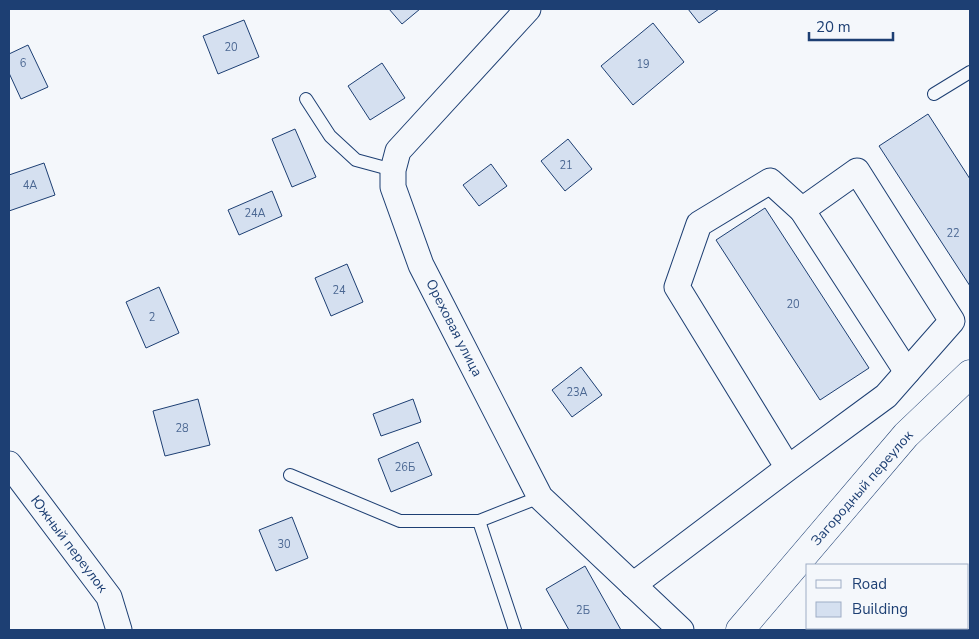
<svg xmlns="http://www.w3.org/2000/svg" width="979" height="639" font-family="'Nunito Sans',sans-serif">
<rect width="100%" height="100%" fill="#f4f7fb"/>
<!-- building -->
<g fill="#d5e0f0" stroke="#1d3f73">
<polygon points="389,9 420,9 402,24"/>
<polygon points="688,9 719,9 699,23"/>
<polygon points="244,20 259,57 218,74 203,36"/>
<polygon points="653,23 684,62 633,105 601,66"/>
<polygon points="28,45 48,87 21,99 9,73 9,54"/>
<polygon points="382,63 405,98 370,120 348,86"/>
<polygon points="928,114 970,179 970,286 879,146"/>
<polygon points="295,129 316,177 292,187 272,139"/>
<polygon points="568,139 592,169 565,191 541,161"/>
<polygon points="44,163 55,195 9,211 9,175"/>
<polygon points="491,164 507,186 479,206 463,185"/>
<polygon points="272,191 282,216 239,235 228,210"/>
<polygon points="765,208 869,368 820,400 716,240"/>
<polygon points="347,264 363,302 331,316 315,278"/>
<polygon points="159,287 179,333 146,348 126,302"/>
<polygon points="581,367 602,395 572,417 552,390"/>
<polygon points="198,399 210,445 165,456 153,411"/>
<polygon points="413,399 421,422 381,436 373,414"/>
<polygon points="418,442 432,475 391,492 378,459"/>
<polygon points="292,517 308,558 276,571 259,530"/>
<polygon points="585,566 621,630 569,630 546,589"/>
</g>
<g fill="none" stroke-linecap="round" stroke-linejoin="round">
<defs>
<g id="lane">
<polyline points="934,94 970,72"/>
<polyline points="306,99 330,136 356,160 393,170"/>
<polyline points="290,475 400,521 479,521 540,497"/>
<polyline points="479,521 515,630"/>
</g>
<g id="street">
<polyline points="528,9 398,151 393,170 393,187 421,265 540,497 681,630"/>
<polyline points="802,210 907,372"/>
<polyline points="9,464 109,597 119,630"/>
<polyline points="633,585 788,468 886,396 952,321 857,171 802,210 770,181 699,224 677,287 788,468"/>
</g>
<polyline id="secondary" points="740,630 906,435 970,374"/>
</defs>
<!-- lane casing -->
<use href="#lane" stroke="#1d3f73" stroke-width="14"/>
<!-- street casing -->
<use href="#street" stroke="#1d3f73" stroke-width="27"/>
<!-- secondary casing -->
<use href="#secondary" stroke="#1d3f73" stroke-width="29"/>
<!-- lane -->
<use href="#lane" stroke="#f4f7fb" stroke-width="12"/>
<!-- street -->
<use href="#street" stroke="#f4f7fb" stroke-width="25"/>
<!-- secondary -->
<use href="#secondary" stroke="#f4f7fb" stroke-width="28"/>
</g>
<g text-anchor="middle" dominant-baseline="central" stroke-width="4" stroke-linejoin="round" paint-order="stroke">
<!-- number labels -->
<g font-size="11" fill="#4b6792">
<text x="231" y="47">20</text>
<text x="23" y="63">6</text>
<text x="643" y="64">19</text>
<text x="566" y="165">21</text>
<text x="30" y="185">4А</text>
<text x="255" y="213">24А</text>
<text x="953" y="233">22</text>
<text x="339" y="290">24</text>
<text x="793" y="304">20</text>
<text x="152" y="317">2</text>
<text x="577" y="392">23А</text>
<text x="182" y="428">28</text>
<text x="405" y="467">26Б</text>
<text x="284" y="544">30</text>
<text x="583" y="610">2Б</text>
</g>
<!-- street labels -->
<g font-size="14" fill="#1d3f73" stroke="#f4f7fb">
<text transform="translate(454 328) rotate(63)">Ореховая улица</text>
<text transform="translate(862 488) rotate(-49)">Загородный переулок</text>
<text transform="translate(69 544) rotate(53)">Южный переулок</text>
</g>
</g>
<!-- border -->
<rect width="979" height="639" fill="none" stroke="#1d3f73" stroke-width="20"/>
<!-- legend -->
<rect x="806" y="564" width="162" height="65" fill="#f4f7fb" stroke="#9eadc5"/>
<rect x="816" y="580" width="25" height="8" fill="#f4f7fb" stroke="#9eadc5"/>
<text x="852" y="589" font-size="15" fill="#1d3f73">Road</text>
<rect x="816" y="602" width="25" height="15" fill="#d5e0f0" stroke="#9eadc5"/>
<text x="852" y="614" font-size="15" fill="#1d3f73">Building</text>
<!-- scale -->
<path d="M809 32v8h84v-8" fill="none" stroke="#1d3f73" stroke-width="2.5"/>
<text x="816" y="32" font-size="15" fill="#1d3f73" stroke="#f4f7fb" stroke-width="4" paint-order="stroke">20 m</text>
</svg>
